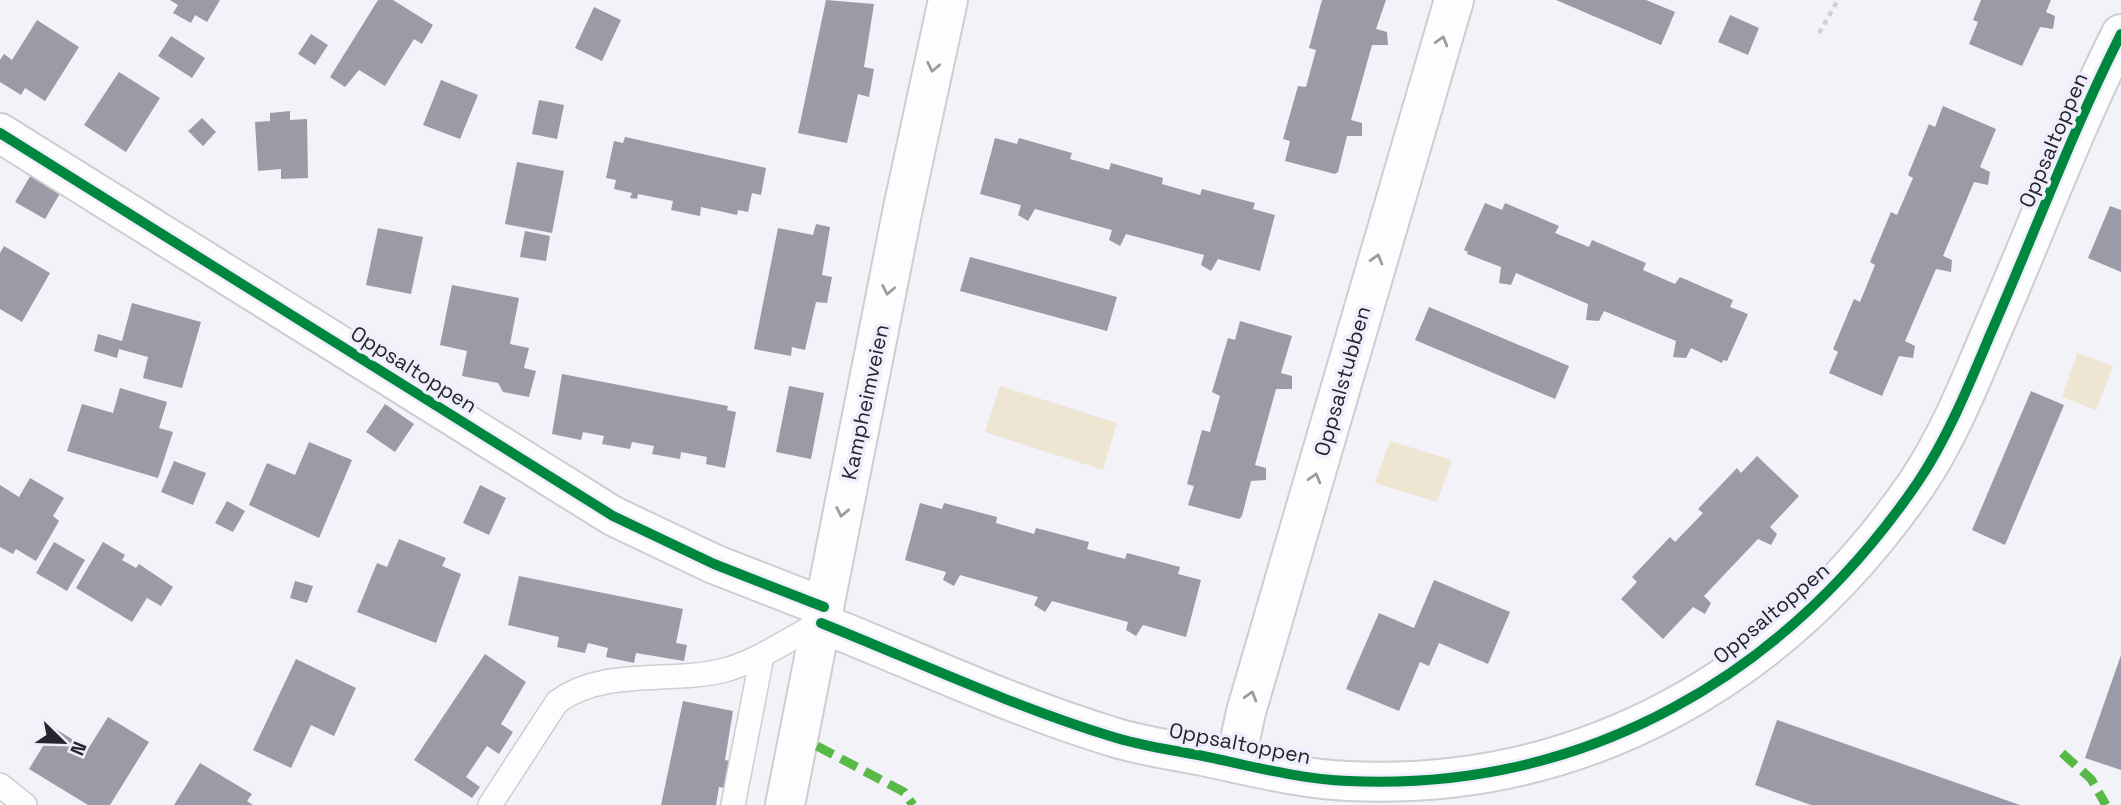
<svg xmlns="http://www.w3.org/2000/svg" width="2121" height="805" font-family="'Space Grotesk',sans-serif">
<rect width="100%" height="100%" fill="#f2f2f8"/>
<!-- green -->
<g fill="#eee6d2">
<polygon points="2077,353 2113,366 2096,410 2062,397"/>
<polygon points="1000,386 1117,423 1103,470 985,432"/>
<polygon points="1390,441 1452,460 1437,502 1375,483"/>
</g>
<!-- building -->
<g fill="#9c9aa7">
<polygon points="170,0 220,0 207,22 195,15 191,23 173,13 178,5"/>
<polygon points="378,0 393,0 433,25 422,44 414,39 385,86 359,70 345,87 330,77"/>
<polygon points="826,0 874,4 864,67 874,69 869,97 858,94 847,143 798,133"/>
<polygon points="1322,0 1386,0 1376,29 1387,32 1388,45 1372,45 1351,120 1362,123 1362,136 1347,136 1338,172 1335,174 1285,161 1290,141 1283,139 1298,86 1306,87 1316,50 1309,48"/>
<polygon points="1556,0 1646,0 1675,12 1661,45"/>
<polygon points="1981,0 2051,0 2046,12 2055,16 2053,29 2040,27 2022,66 1969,44 1978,22 1973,20"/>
<polygon points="594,7 621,20 602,61 575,48"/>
<polygon points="1730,15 1759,28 1748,55 1718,42"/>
<polygon points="37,20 79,47 45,101 25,88 21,95 0,82 0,60 4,54 12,60"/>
<polygon points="311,34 328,45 315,65 298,54"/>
<polygon points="171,36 205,58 192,78 158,56"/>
<polygon points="119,72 160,98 126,152 84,125"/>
<polygon points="441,80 478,95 460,139 423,125"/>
<polygon points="539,100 564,105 557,139 532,134"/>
<polygon points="1943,106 1996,129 1980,167 1990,172 1988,185 1974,182 1943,256 1952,260 1951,272 1936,269 1905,341 1915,346 1913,358 1899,356 1882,396 1829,373 1838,352 1833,349 1854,299 1860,302 1875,265 1870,262 1891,212 1897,215 1913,178 1908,175 1929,124 1935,127"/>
<polygon points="290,111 290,120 307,119 308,178 281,179 281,169 258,171 255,122 270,121 270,113"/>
<polygon points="202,118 216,132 203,146 188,131"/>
<polygon points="625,137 766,168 761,195 752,193 748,212 738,210 737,215 701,207 700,216 671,210 673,201 638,194 637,199 630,198 632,193 614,189 616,180 606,178 614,141 623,143"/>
<polygon points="995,138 1017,144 1019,138 1072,153 1070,159 1109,170 1111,163 1163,178 1162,184 1200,195 1202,189 1255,203 1253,209 1275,215 1260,271 1218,259 1211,271 1201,265 1204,255 1126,234 1120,246 1109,240 1112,230 1035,209 1028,221 1018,215 1021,205 980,194"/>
<polygon points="517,162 564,171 552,233 505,224"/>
<polygon points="32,173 62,190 45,219 15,202"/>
<polygon points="1485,203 1502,210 1505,203 1559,226 1555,233 1589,247 1592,240 1646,263 1643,270 1675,284 1680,277 1733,300 1730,307 1748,314 1727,361 1723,360 1722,363 1691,348 1686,358 1673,357 1676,341 1604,311 1599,321 1586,320 1588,304 1516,273 1511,285 1499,283 1501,267 1467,254 1468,252 1464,250"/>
<polygon points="2110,206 2121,210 2121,272 2088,258"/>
<polygon points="816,224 830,227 822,275 832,277 827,303 816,302 805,350 792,347 791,356 754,349 778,228 813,235"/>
<polygon points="378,228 423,237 411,294 366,285"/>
<polygon points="525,231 550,236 546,261 520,257"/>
<polygon points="4,246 50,273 22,322 0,309 0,253"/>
<polygon points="970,257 1117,297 1107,331 960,291"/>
<polygon points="452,285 519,298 510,344 529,348 524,368 536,371 529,397 503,392 498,383 462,376 467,351 440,345"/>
<polygon points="132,303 201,322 182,388 143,378 148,357 119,349 117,358 94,351 98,334 122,341"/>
<polygon points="1429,307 1569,366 1555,399 1415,340"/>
<polygon points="1240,321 1292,336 1281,373 1292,376 1292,389 1276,389 1255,465 1266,468 1266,480 1251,481 1242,516 1239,519 1188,505 1194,486 1187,484 1202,430 1210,432 1220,396 1212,392 1228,338 1235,340"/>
<polygon points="562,374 728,406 727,410 736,412 725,468 706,464 707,457 681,452 680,459 652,454 654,446 632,442 630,449 602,444 604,436 583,432 581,440 552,434"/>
<polygon points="789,386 824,393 811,459 776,452"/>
<polygon points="120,388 167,402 159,428 173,432 158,478 67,451 82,404 113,413"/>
<polygon points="2031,391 2064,405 2005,545 1972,530"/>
<polygon points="385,404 414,424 395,452 366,432"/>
<polygon points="309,442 352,460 319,538 249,505 267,463 295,475"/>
<polygon points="1757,456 1799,496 1770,527 1777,534 1771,545 1758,539 1704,596 1711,603 1705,614 1693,607 1663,639 1621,599 1637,582 1632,577 1670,537 1675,542 1703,513 1698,509 1737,468 1741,473"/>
<polygon points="174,461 206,473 193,505 161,492"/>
<polygon points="30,478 64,498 53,516 59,521 36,561 16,549 13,554 0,547 0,485 19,497"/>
<polygon points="480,485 506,498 489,535 463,523"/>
<polygon points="227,501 245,511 233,532 215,523"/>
<polygon points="920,503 942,509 944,503 997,517 996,523 1034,534 1036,528 1089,542 1087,549 1125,559 1127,553 1180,567 1178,574 1201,580 1186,637 1143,625 1136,636 1126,630 1128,622 1052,601 1045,612 1034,605 1038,597 960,575 954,586 943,580 946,572 905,560"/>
<polygon points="399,539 446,558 442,566 461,574 436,643 357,612 377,563 387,567"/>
<polygon points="54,542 85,560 67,591 36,573"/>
<polygon points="103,542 125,555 122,560 136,568 139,564 173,587 161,606 147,598 132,622 76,588"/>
<polygon points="519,576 683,609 676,643 687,645 684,661 636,653 634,663 606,657 608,648 588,643 585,653 557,647 559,637 508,625"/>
<polygon points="1434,580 1510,612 1488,664 1439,643 1429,666 1420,662 1399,711 1346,689 1379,613 1414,628"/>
<polygon points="295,581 313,586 307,603 290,598"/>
<polygon points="485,654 526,682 501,724 513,732 499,754 487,746 466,777 480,787 472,798 414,760"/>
<polygon points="2121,655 2121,770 2085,758"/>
<polygon points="296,659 356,688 334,736 311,725 291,768 253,750"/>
<polygon points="683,701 733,711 725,760 735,762 729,789 719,787 716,805 661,805"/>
<polygon points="108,717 149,742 110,805 88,805 29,769 54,728 88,749"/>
<polygon points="1777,720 2020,805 1811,805 1755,785"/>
<polygon points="200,763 252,794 247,801 253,805 174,805"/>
</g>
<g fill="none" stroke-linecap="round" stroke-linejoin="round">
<defs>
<g id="lane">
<polyline points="0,785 25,805"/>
<path d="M490 805 557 702C604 667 671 684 725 670 759 661 789 638 821 623"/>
<polyline points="733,805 762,656"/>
</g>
<g id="street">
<polyline points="0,133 613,516 714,564 824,607"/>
<path d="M821 623C916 661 1012 706 1110 736 1140 746 1173 750 1203 756 1251 766 1299 779 1348 781 1586 792 1786 675 1918 482 1948 437 1969 385 1990 335 2034 235 2072 131 2121 34"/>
<polyline points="1235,763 1246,712 1454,0"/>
<polyline points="785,805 903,208 948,0"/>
</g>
</defs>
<!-- lane casing -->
<use href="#lane" stroke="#cecdd4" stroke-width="26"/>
<!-- street casing -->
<use href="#street" stroke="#cecdd4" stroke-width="42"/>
<!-- path -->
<polyline stroke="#d1d1d4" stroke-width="4.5" stroke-dasharray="5 5" stroke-linecap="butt" points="1819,33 1838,0"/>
<!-- lane -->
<use href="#lane" stroke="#fdfdfe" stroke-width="23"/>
<!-- street -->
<use href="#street" stroke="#fdfdfe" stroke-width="38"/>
<!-- quiet -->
<g stroke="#58b947" stroke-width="9" stroke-dasharray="18 9" stroke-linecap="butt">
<polyline points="817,746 904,792 913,805"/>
<polyline points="2062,753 2091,779 2106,805"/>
</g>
<defs>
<g id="cycleway">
<polyline points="0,133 613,516 714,564 824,607"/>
<path d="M821 623C916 661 1012 706 1110 736 1140 746 1173 750 1203 756 1251 766 1299 779 1348 781 1586 792 1786 675 1918 482 1948 437 1969 385 1990 335 2034 235 2072 131 2121 34"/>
</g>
</defs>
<!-- cycleway casing -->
<use href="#cycleway" stroke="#efeefc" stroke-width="15"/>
<!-- cycleway -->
<use href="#cycleway" stroke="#00873e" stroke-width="10"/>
</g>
<!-- one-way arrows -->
<defs><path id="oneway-chevron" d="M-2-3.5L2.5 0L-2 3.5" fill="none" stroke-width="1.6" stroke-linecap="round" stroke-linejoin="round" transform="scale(1.75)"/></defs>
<g stroke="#9c9ca0">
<use href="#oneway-chevron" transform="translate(1442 41) rotate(-74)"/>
<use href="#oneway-chevron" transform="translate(933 67) rotate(102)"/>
<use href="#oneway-chevron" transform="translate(1377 259) rotate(-74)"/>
<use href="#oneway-chevron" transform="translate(888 290) rotate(101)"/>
<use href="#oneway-chevron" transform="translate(1315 478) rotate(-74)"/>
<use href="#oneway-chevron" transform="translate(842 512) rotate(101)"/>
<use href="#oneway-chevron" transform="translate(1251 696) rotate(-74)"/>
</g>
<g text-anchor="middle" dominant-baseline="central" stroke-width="7" stroke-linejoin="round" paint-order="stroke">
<!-- street labels -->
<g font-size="21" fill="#26252d" stroke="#efeefc">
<text transform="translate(2053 140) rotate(-67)">Oppsaltoppen</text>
<text transform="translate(414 369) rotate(32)">Oppsaltoppen</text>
<text transform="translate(1342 381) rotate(-74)">Oppsalstubben</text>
<text transform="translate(865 402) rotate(-78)">Kampheimveien</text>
<text transform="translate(1771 613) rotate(-40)">Oppsaltoppen</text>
<text transform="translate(1240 743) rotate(11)">Oppsaltoppen</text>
</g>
</g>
<!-- north arrow -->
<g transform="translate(63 742) rotate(113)" stroke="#efeefc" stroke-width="5" paint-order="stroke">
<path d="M0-5L12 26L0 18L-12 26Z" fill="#26252d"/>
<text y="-10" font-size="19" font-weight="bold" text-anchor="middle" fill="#26252d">N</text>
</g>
</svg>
